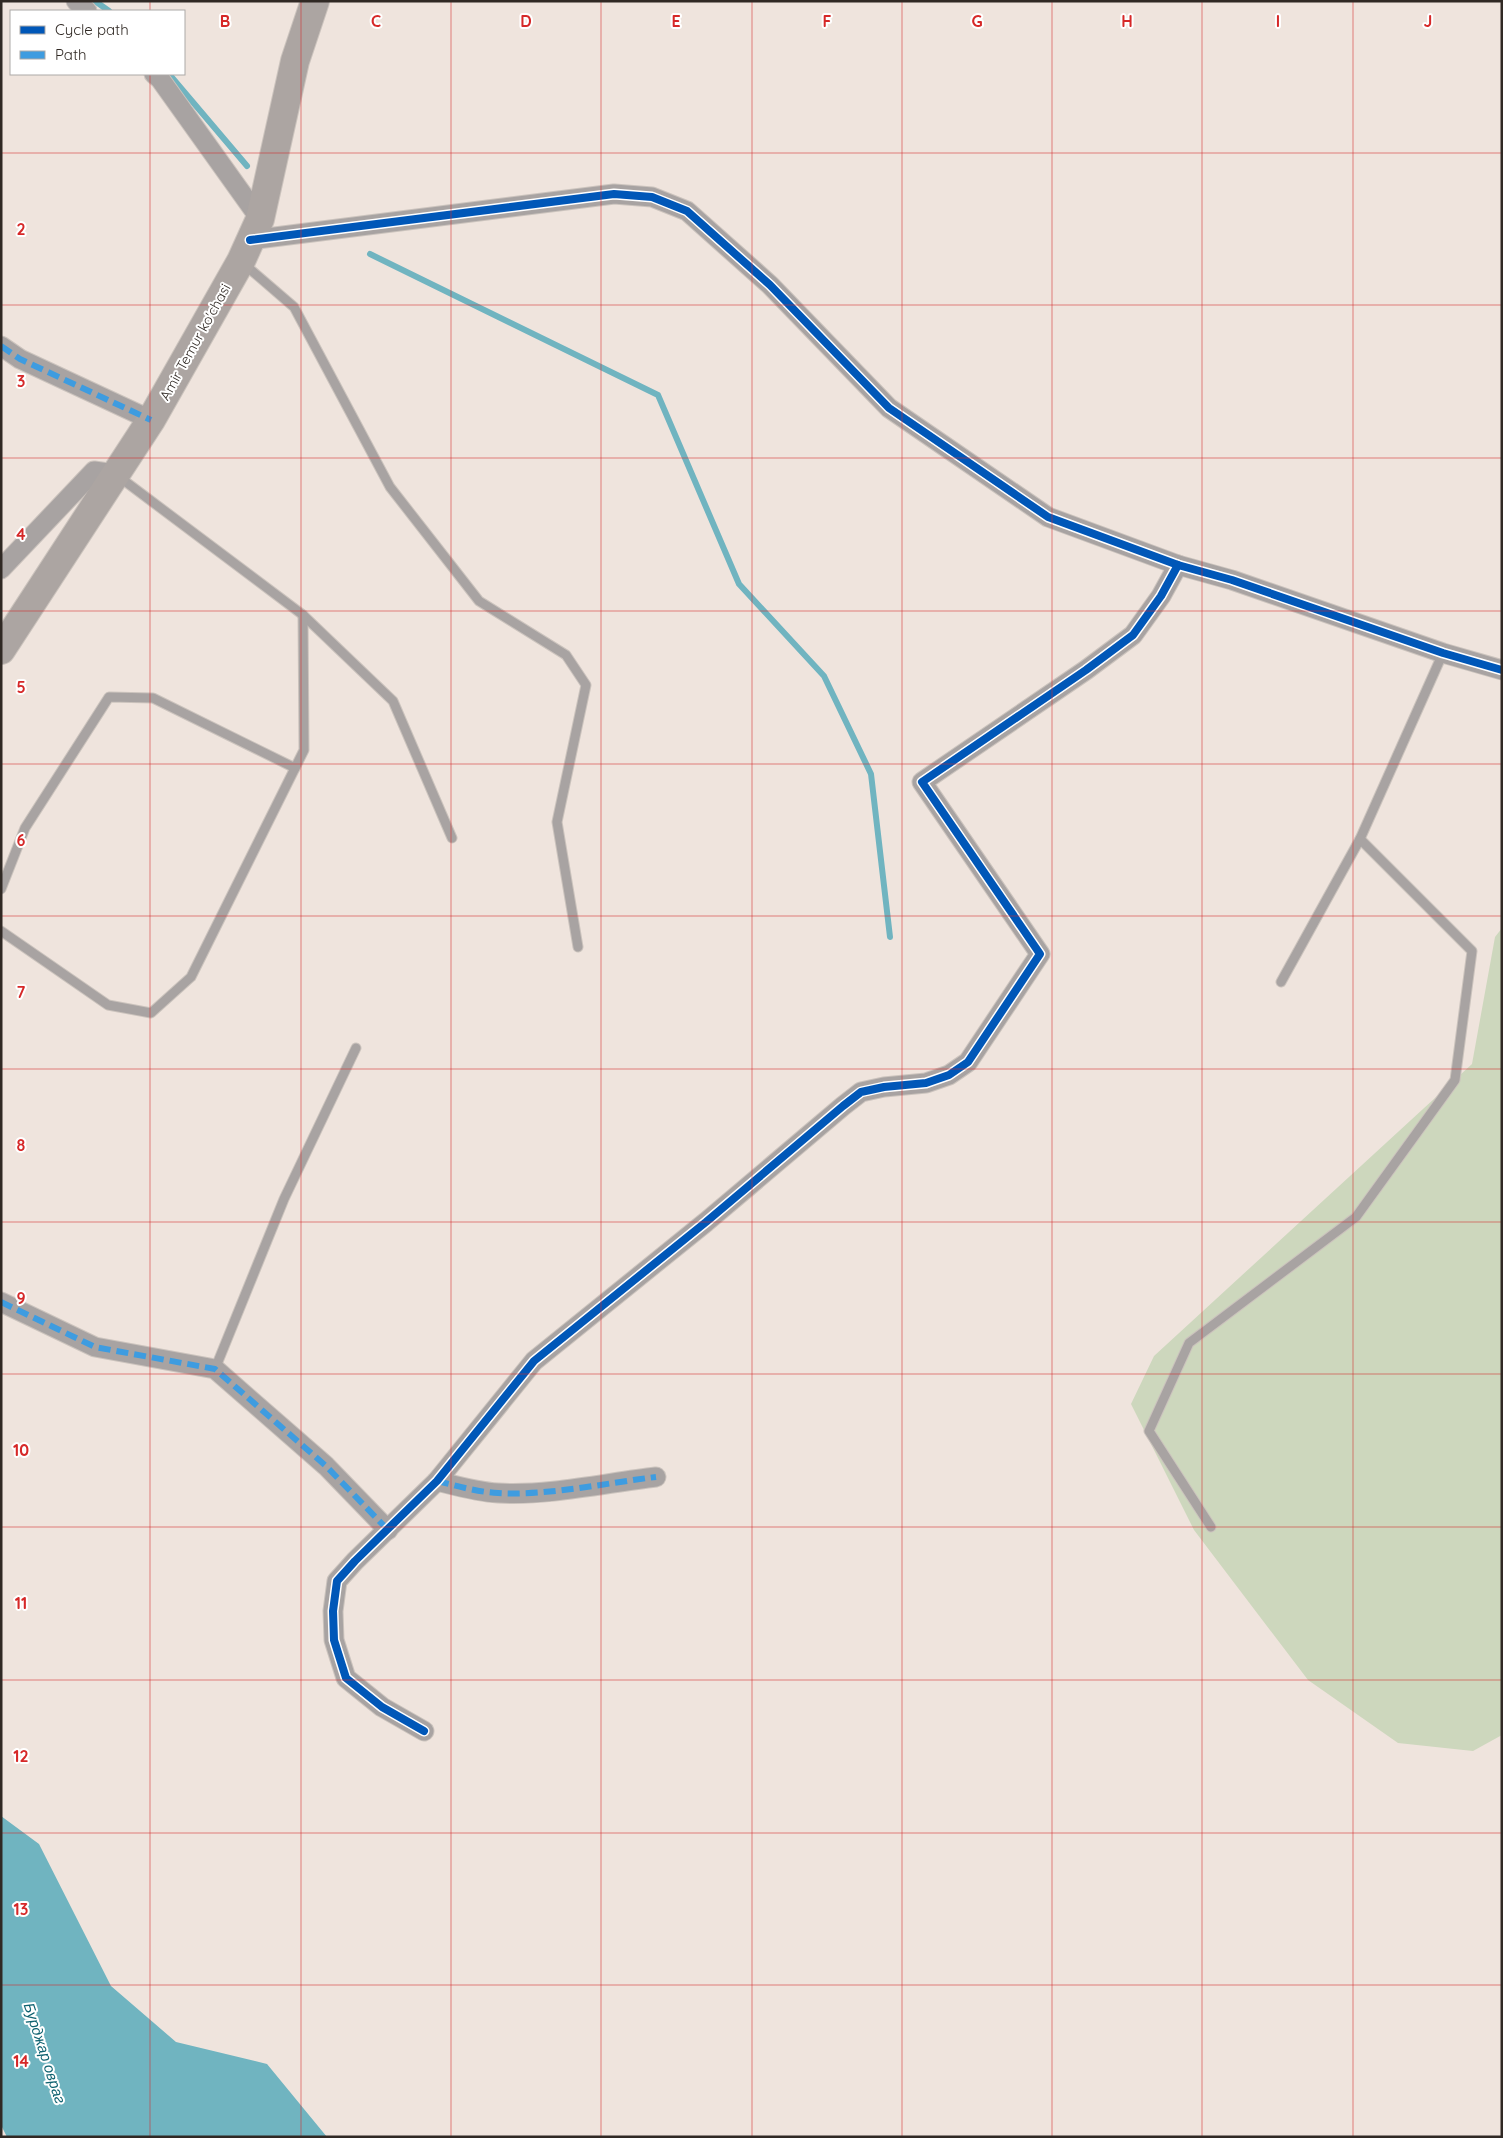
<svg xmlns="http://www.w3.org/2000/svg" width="1503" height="2138" font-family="Quicksand,sans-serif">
<rect width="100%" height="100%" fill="#efe4dd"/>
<!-- green -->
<polygon fill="#cdd7bd" points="1502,928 1502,1735 1473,1751 1398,1743 1308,1680 1194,1530 1131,1404 1154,1356 1472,1064 1495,937"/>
<!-- water -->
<polygon fill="#70b4c0" points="1,1816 39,1844 111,1986 176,2042 267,2064 327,2137 7,2137 1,2125"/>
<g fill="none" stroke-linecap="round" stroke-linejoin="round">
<!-- stream -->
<g stroke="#70b4c0" stroke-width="6">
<polyline points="95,1 109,11"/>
<polyline points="169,74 247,166"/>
<polyline points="370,254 658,395 739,584 824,676 871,774 890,937"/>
</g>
<defs>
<g id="service">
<polyline points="244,264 294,307 390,487 479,601 566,655 586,685 557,822 578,947"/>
<polyline points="118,476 303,615 393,701 452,838"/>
<polyline points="1,889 25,828 109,697 153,698 295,768"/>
<polyline points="1,931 108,1005 151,1013 191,977 304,750 303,615"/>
<polyline points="1281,982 1360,839 1443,653"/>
<polyline points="215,1369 284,1199 356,1048"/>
<polyline points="1211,1527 1149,1431 1189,1343 1356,1217 1455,1080 1472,951 1360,839"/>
</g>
<g id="minor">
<polyline points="76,1 87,11"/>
<polyline points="154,74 160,79 260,219"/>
<polyline points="250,240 614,194 652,197 687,211 770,285 889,408 1048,517 1178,565 1232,580 1443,653 1502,670"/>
<polyline points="1,346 20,359 151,420"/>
<polyline points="1,569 94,471 115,474"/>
<polyline points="1,1302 95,1347 215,1369 326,1466 388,1530"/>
<path d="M437 1481C457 1486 477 1492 498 1493 549 1496 605 1483 656 1477"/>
<polyline points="424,1731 382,1707 346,1678 334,1640 333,1611 337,1581 355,1561 437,1481 534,1361 706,1222 843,1106 861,1092 884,1087 926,1083 949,1075 968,1062 1040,954 922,782 1086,670 1133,635 1161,596 1178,565"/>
</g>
<polyline id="primary" points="1,650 151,420 241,261 260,219 295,61 315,1"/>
</defs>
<!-- service casing -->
<use href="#service" stroke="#cbc3bd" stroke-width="11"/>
<!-- minor casing -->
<use href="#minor" stroke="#cbc3bd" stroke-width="21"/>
<!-- primary casing -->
<use href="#primary" stroke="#cbc3bd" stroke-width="30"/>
<!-- service -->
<use href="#service" stroke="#a8a3a2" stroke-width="9"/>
<!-- minor -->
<use href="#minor" stroke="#a8a3a2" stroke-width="19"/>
<!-- primary -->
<use href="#primary" stroke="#aca5a2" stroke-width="28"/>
<!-- quiet -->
<g stroke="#3e9ce0" stroke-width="6" stroke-dasharray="12 6" stroke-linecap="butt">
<polyline points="1,346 20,359 151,420"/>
<polyline points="1,1302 95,1347 215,1369 326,1466 388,1530"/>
<path d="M437 1481C457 1486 477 1492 498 1493 549 1496 605 1483 656 1477"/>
</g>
<defs>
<g id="cycleway">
<polyline points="250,240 614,194 652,197 687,211 770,285 889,408 1048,517 1178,565 1232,580 1443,653 1502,670"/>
<polyline points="424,1731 382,1707 346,1678 334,1640 333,1611 337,1581 355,1561 437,1481 534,1361 706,1222 843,1106 861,1092 884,1087 926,1083 949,1075 968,1062 1040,954 922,782 1086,670 1133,635 1161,596 1178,565"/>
</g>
</defs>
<!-- cycleway casing -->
<use href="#cycleway" stroke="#fff" stroke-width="11"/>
<!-- cycleway -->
<use href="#cycleway" stroke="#0057b8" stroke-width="8"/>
</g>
<!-- grid -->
<path fill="none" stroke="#d62828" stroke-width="1" stroke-opacity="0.55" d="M150 1V11M301 1V2137M451 1V2137M601 1V2137M752 1V2137M902 1V2137M1052 1V2137M1202 1V2137M1353 1V2137M150 74V2137M1 153H1502M1 305H1502M1 458H1502M1 611H1502M1 764H1502M1 916H1502M1 1069H1502M1 1222H1502M1 1374H1502M1 1527H1502M1 1680H1502M1 1833H1502M1 1985H1502"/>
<g text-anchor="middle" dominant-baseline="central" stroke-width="4" stroke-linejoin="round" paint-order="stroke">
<!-- street labels -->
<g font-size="14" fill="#302924" stroke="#fff">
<text transform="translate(195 342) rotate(-61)">Amir Temur ko'chasi</text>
</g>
<!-- water labels -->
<g font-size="15" font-style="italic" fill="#0f6270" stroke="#fff">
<text transform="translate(45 2053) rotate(72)">Бурджар овраг</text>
</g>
</g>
<g font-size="16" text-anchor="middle" font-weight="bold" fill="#d62828" stroke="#fff" stroke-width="4" stroke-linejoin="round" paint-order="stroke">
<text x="225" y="27">B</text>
<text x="376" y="27">C</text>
<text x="526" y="27">D</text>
<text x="676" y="27">E</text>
<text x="827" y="27">F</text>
<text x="977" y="27">G</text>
<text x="1127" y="27">H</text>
<text x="1278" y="27">I</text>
<text x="1428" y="27">J</text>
<text x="21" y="235">2</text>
<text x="21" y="387">3</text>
<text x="21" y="540">4</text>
<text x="21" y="693">5</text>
<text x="21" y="846">6</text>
<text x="21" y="998">7</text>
<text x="21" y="1151">8</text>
<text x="21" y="1304">9</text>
<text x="21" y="1456">10</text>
<text x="21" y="1609">11</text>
<text x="21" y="1762">12</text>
<text x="21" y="1915">13</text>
<text x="21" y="2067">14</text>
</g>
<!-- border -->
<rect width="1503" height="2138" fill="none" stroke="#302924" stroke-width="5"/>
<!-- legend -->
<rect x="10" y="10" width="175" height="65" fill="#ffffff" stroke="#aca9a7"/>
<rect x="20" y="26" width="25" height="8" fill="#0057b8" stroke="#aca9a7"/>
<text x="55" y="35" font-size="15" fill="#302924">Cycle path</text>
<rect x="20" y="51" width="25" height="8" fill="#3e9ce0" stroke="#aca9a7"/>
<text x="55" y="60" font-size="15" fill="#302924">Path</text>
</svg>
